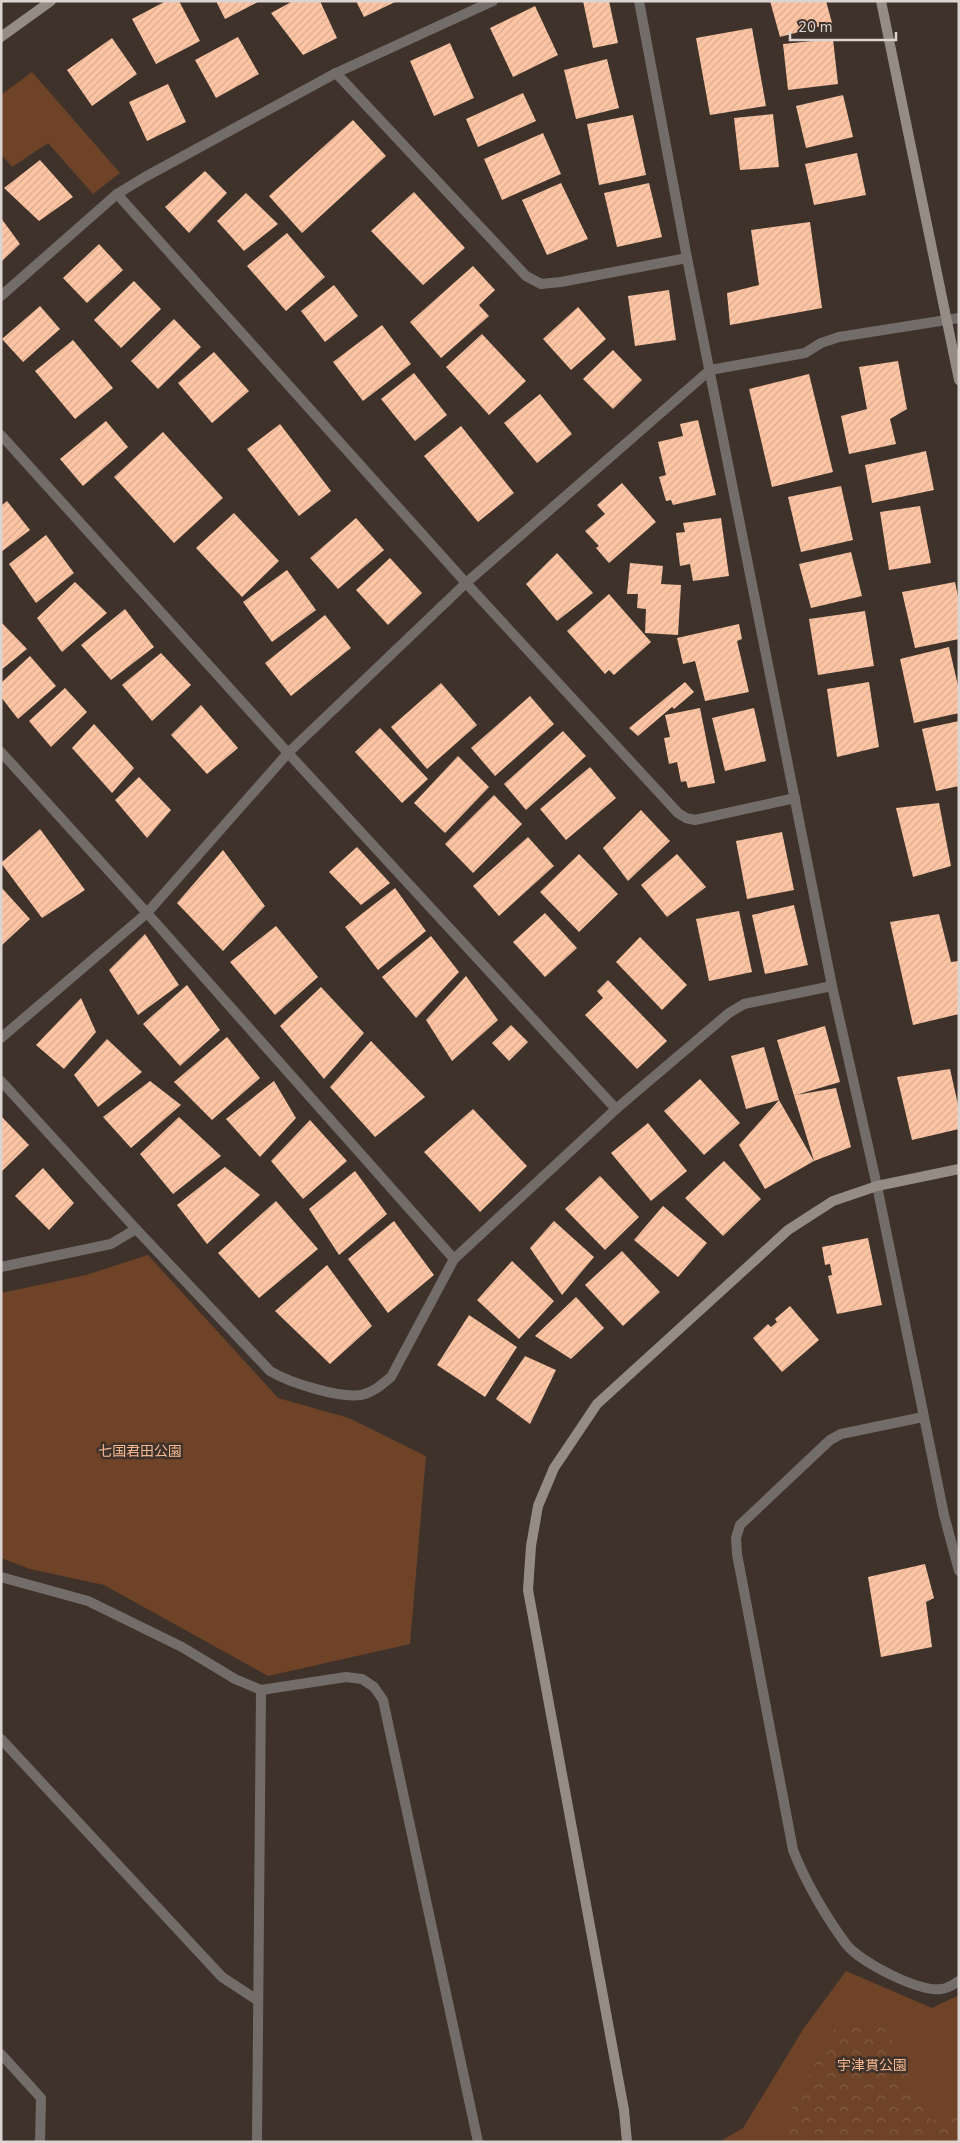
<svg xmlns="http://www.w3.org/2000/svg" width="960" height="2143" font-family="'Nunito Sans','Noto Sans JP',sans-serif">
<defs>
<pattern id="forest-crowns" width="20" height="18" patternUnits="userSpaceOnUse" patternTransform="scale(1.25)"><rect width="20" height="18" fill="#6e4327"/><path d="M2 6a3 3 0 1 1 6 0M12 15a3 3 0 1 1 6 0" fill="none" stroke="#825d45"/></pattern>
<pattern id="building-hatch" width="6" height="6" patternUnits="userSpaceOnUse" patternTransform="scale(1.25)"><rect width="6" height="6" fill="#fdc5a3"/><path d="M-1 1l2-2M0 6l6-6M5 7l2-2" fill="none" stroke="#d8aa8f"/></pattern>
</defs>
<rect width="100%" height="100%" fill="#3e322b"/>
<!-- green -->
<g fill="#6e4327">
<polygon points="32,72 120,173 93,194 48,143 12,167 1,154 1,95"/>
<polygon points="148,1255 278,1398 349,1418 426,1456 410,1644 268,1676 104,1585 30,1569 1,1558 1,1293 86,1275"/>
<polygon points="846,1971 932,2008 959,1995 959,2142 719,2142 743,2128 804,2028"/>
</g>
<!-- forest -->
<polygon fill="url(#forest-crowns)" points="856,2020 883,2022 931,2121 959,2103 959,2142 783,2142 784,2124 831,2032"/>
<!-- building -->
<g fill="url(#building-hatch)">
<polygon points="166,1 179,1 200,41 156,64 132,19"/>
<polygon points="216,1 260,1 225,19"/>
<polygon points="293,1 320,1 337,38 303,55 271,13"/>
<polygon points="356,1 397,1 364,17"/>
<polygon points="583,1 609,1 618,43 593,48"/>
<polygon points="770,1 826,1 832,23 780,37"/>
<polygon points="535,6 558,55 513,77 490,28"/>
<polygon points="752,28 766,106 710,115 696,38"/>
<polygon points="238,37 259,74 216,98 195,60"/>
<polygon points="112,38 137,74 92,106 67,70"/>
<polygon points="833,39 838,84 788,90 783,44"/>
<polygon points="450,43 474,98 434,116 410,61"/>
<polygon points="607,59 619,108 576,119 564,70"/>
<polygon points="168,84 186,122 147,141 129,102"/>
<polygon points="523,93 536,121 478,147 466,119"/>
<polygon points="843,95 853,137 806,148 796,106"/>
<polygon points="773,114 779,167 740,170 734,118"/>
<polygon points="633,115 646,175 599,185 587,124"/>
<polygon points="353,120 386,156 302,233 269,196"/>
<polygon points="543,133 561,174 502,200 484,159"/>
<polygon points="857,153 866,195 814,205 805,164"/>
<polygon points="40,160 73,197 39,221 4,188"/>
<polygon points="205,171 227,193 189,233 165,207"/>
<polygon points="561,183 588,239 547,255 522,200"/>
<polygon points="649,183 662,237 617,247 604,193"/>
<polygon points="414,192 465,248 423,285 371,231"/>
<polygon points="246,193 278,224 244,251 217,221"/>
<polygon points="1,218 20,244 1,262"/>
<polygon points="810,222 822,308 730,325 727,293 759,285 751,230"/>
<polygon points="287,233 325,277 286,311 247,266"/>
<polygon points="99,244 123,270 87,303 63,278"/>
<polygon points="473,266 495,290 479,305 489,316 441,358 410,322"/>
<polygon points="134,281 161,309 121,348 94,320"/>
<polygon points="334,285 358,316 325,342 301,311"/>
<polygon points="669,290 676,340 635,346 628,296"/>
<polygon points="40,306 60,329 23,362 2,339"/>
<polygon points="578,307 606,339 571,370 543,339"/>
<polygon points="174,319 201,347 158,389 131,361"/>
<polygon points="382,325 411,364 363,401 333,362"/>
<polygon points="482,334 526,381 489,415 446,367"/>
<polygon points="73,340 113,388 75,419 35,371"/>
<polygon points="613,350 642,380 613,409 583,379"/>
<polygon points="214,352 249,391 212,423 178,383"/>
<polygon points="898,361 907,409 890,419 896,444 849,454 841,416 867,409 859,367"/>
<polygon points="414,373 447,415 415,441 381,399"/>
<polygon points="809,374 833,472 772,487 749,389"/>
<polygon points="540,394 572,434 537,463 504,423"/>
<polygon points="698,420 716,495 673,505 671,500 666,501 659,477 666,475 658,442 683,436 680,424"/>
<polygon points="106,421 128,447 83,486 60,459"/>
<polygon points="280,424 331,491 299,516 247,449"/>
<polygon points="461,426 514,493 478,522 424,456"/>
<polygon points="163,432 223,498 174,543 114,477"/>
<polygon points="926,451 934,490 872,503 865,465"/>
<polygon points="622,483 656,522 609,563 596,548 599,546 585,531 605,514 597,505"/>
<polygon points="841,486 853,540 801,552 788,497"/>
<polygon points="7,501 30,530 1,552 1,506"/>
<polygon points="920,506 931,563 889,570 880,512"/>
<polygon points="234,513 279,561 242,597 196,548"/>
<polygon points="356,518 384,550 338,589 310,558"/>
<polygon points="721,518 729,576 693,581 690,564 680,566 676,533 685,532 683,523"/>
<polygon points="46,535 74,573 36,603 9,564"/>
<polygon points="851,552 862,596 811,608 799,564"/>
<polygon points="557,553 593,593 557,621 526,584"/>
<polygon points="390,558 422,593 388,625 356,590"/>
<polygon points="630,563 663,566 661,584 681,585 678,635 645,633 646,609 637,608 638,594 627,594"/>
<polygon points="287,570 316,610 272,642 243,602"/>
<polygon points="75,582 107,613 62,652 37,618"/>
<polygon points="955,582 959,602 959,639 915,648 902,592"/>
<polygon points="609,594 651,642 614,675 609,670 605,674 567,631"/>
<polygon points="125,609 154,647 111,680 81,645"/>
<polygon points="865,611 874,666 818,675 809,619"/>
<polygon points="325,615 351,648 291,696 265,663"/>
<polygon points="1,622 27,649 1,670"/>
<polygon points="739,624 742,639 737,641 749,692 705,701 695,661 683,664 677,638"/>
<polygon points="949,647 959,690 959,713 914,723 900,659"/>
<polygon points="161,653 191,685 152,721 122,685"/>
<polygon points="30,656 56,686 18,719 1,697 1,683"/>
<polygon points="685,682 694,692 674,709 672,707 638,736 629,728"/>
<polygon points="869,682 879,747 837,757 827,689"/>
<polygon points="441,683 477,725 427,769 391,727"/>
<polygon points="65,688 87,712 51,747 29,721"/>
<polygon points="530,696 554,724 495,776 471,748"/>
<polygon points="201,705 238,748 207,774 171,735"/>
<polygon points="700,708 715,783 688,788 686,781 681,782 677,762 669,764 664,738 670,737 665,715"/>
<polygon points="754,708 766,761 725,771 712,718"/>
<polygon points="959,721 959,786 936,791 922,729"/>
<polygon points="94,724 134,768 112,793 72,748"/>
<polygon points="380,728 428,779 402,803 355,752"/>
<polygon points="563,731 586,756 526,810 504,784"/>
<polygon points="458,756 489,787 445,833 414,803"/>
<polygon points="590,767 616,798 566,840 540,809"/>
<polygon points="139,777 171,810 147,838 115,800"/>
<polygon points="494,795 522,824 473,873 445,844"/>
<polygon points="939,803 951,866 913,877 896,808"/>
<polygon points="641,810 670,841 628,881 603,848"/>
<polygon points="40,829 85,890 42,918 1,863"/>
<polygon points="782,832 794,890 747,899 736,841"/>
<polygon points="528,837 554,866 499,916 473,886"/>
<polygon points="357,847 390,883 361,905 329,872"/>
<polygon points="223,850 265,906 223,951 177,903"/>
<polygon points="579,854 618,894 579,932 540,892"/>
<polygon points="677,854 706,887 667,917 641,885"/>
<polygon points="1,887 30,919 1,946"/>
<polygon points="395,888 426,931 378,970 345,927"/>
<polygon points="794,905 808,965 765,974 752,915"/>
<polygon points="739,911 752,972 709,981 696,919"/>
<polygon points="545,913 577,948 545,977 513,942"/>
<polygon points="939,914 951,962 959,961 959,1014 913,1025 890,922"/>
<polygon points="276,926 318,977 275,1015 230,962"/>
<polygon points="145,934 179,985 138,1015 109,970"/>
<polygon points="431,936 459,972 416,1018 382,977"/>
<polygon points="640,937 687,985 662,1010 616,962"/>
<polygon points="466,976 498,1020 452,1061 426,1020"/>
<polygon points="608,980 667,1041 637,1069 585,1015 603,998 597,991"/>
<polygon points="187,985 220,1030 180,1066 143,1024"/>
<polygon points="321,987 364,1033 324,1079 280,1026"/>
<polygon points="81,998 96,1032 64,1069 36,1045"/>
<polygon points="511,1025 528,1042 509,1061 492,1043"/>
<polygon points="825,1026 840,1082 796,1095 836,1088 851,1147 814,1161 765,1189 739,1145 779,1100 814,1161 777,1040"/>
<polygon points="227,1037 260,1078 212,1120 174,1082"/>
<polygon points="107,1039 142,1072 98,1107 74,1075"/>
<polygon points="371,1041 425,1097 375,1137 330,1087"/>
<polygon points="764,1047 779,1100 746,1109 731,1056"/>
<polygon points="950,1069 959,1109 959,1129 912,1140 897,1077"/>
<polygon points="700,1079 740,1123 704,1155 664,1111"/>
<polygon points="150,1081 181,1105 131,1148 103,1117"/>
<polygon points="274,1081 296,1118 260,1157 226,1119"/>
<polygon points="473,1109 527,1166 480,1212 424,1152"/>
<polygon points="1,1116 29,1145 1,1172"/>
<polygon points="179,1117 221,1156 173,1194 140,1154"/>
<polygon points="310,1120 347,1161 303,1199 271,1161"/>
<polygon points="648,1123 687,1171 651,1201 611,1153"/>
<polygon points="724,1161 761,1199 723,1236 685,1198"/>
<polygon points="225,1167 260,1195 207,1244 177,1205"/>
<polygon points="43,1168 74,1203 49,1230 15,1196"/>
<polygon points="355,1171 387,1214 339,1255 309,1209"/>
<polygon points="600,1176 639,1217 605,1250 565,1209"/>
<polygon points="276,1201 318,1249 259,1298 218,1253"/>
<polygon points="663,1206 707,1243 678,1277 634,1240"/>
<polygon points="394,1221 434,1275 388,1313 348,1259"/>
<polygon points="554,1221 594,1257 562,1295 530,1248"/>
<polygon points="868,1238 882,1305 837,1314 828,1276 832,1275 830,1264 825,1265 822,1247"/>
<polygon points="622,1251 660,1292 623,1326 585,1285"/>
<polygon points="512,1261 554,1301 519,1339 477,1300"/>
<polygon points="327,1265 372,1326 330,1364 275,1311"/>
<polygon points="576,1297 604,1328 571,1359 535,1336"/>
<polygon points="790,1306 819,1340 782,1372 753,1338 768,1324 771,1327 777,1322 775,1319"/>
<polygon points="469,1315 517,1347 485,1397 437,1365"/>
<polygon points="525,1356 556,1370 530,1424 496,1399"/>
<polygon points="925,1564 934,1598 926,1602 932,1647 881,1657 868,1577"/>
</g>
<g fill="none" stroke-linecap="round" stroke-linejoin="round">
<!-- street -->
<g stroke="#736d69" stroke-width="10">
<polyline points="639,1 687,258 832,986 877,1186 944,1515 959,1571"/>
<polyline points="336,73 526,276 541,284 561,282 687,258"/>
<polyline points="117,194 466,583 678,813 686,818 695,820 795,798"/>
<polyline points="1,296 117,194 145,177 336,73 493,1"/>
<polyline points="1,435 288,753 616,1109"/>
<polyline points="1,752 147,913 454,1259"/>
<polyline points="1,1038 147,913 288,753 466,583 710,370 805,353 821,343 839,337 959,318"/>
<path d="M1 1081 136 1229 270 1371C290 1383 338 1398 361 1395 373 1393 382 1384 391 1377L454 1259 616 1109 729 1013 744 1004 832 986"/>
<polyline points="1,1267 111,1244 136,1229"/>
<path d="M923 1417 841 1434 830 1440 740 1525 736 1538 737 1554 793 1850C805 1881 826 1917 846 1944 860 1962 918 1992 941 1989 947 1989 954 1984 959 1981"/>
<polyline points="1,1577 88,1601 182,1647 235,1679 261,1690 346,1677 362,1679 374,1687 383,1700 478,2142"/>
<polyline points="1,1739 222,1977 257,2000"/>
<polyline points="1,2054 41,2098 40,2142"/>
<polyline points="257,2142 261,1690"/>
</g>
<!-- secondary -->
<g stroke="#958c86" stroke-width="10">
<polyline points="881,1 959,380"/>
<polyline points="1,37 51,1"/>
<polyline points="627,2142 624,2110 528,1590 531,1546 538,1506 554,1468 597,1404 788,1230 833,1201 877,1186 959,1169"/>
</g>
</g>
<g text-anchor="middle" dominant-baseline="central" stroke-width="5" stroke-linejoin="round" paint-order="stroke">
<!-- park labels -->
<g font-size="14" fill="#f6b893" stroke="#3e322b">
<text x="140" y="1451">七国君田公園</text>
<text x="872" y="2065">宇津貫公園</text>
</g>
</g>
<!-- border -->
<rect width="960" height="2143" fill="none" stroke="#dcd4d0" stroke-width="5"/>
<!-- scale -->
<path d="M790 32v8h106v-8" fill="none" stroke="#dcd4d0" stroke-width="2.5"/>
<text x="798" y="32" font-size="15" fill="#dcd4d0" stroke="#3e322b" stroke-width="4" paint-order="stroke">20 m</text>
</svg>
